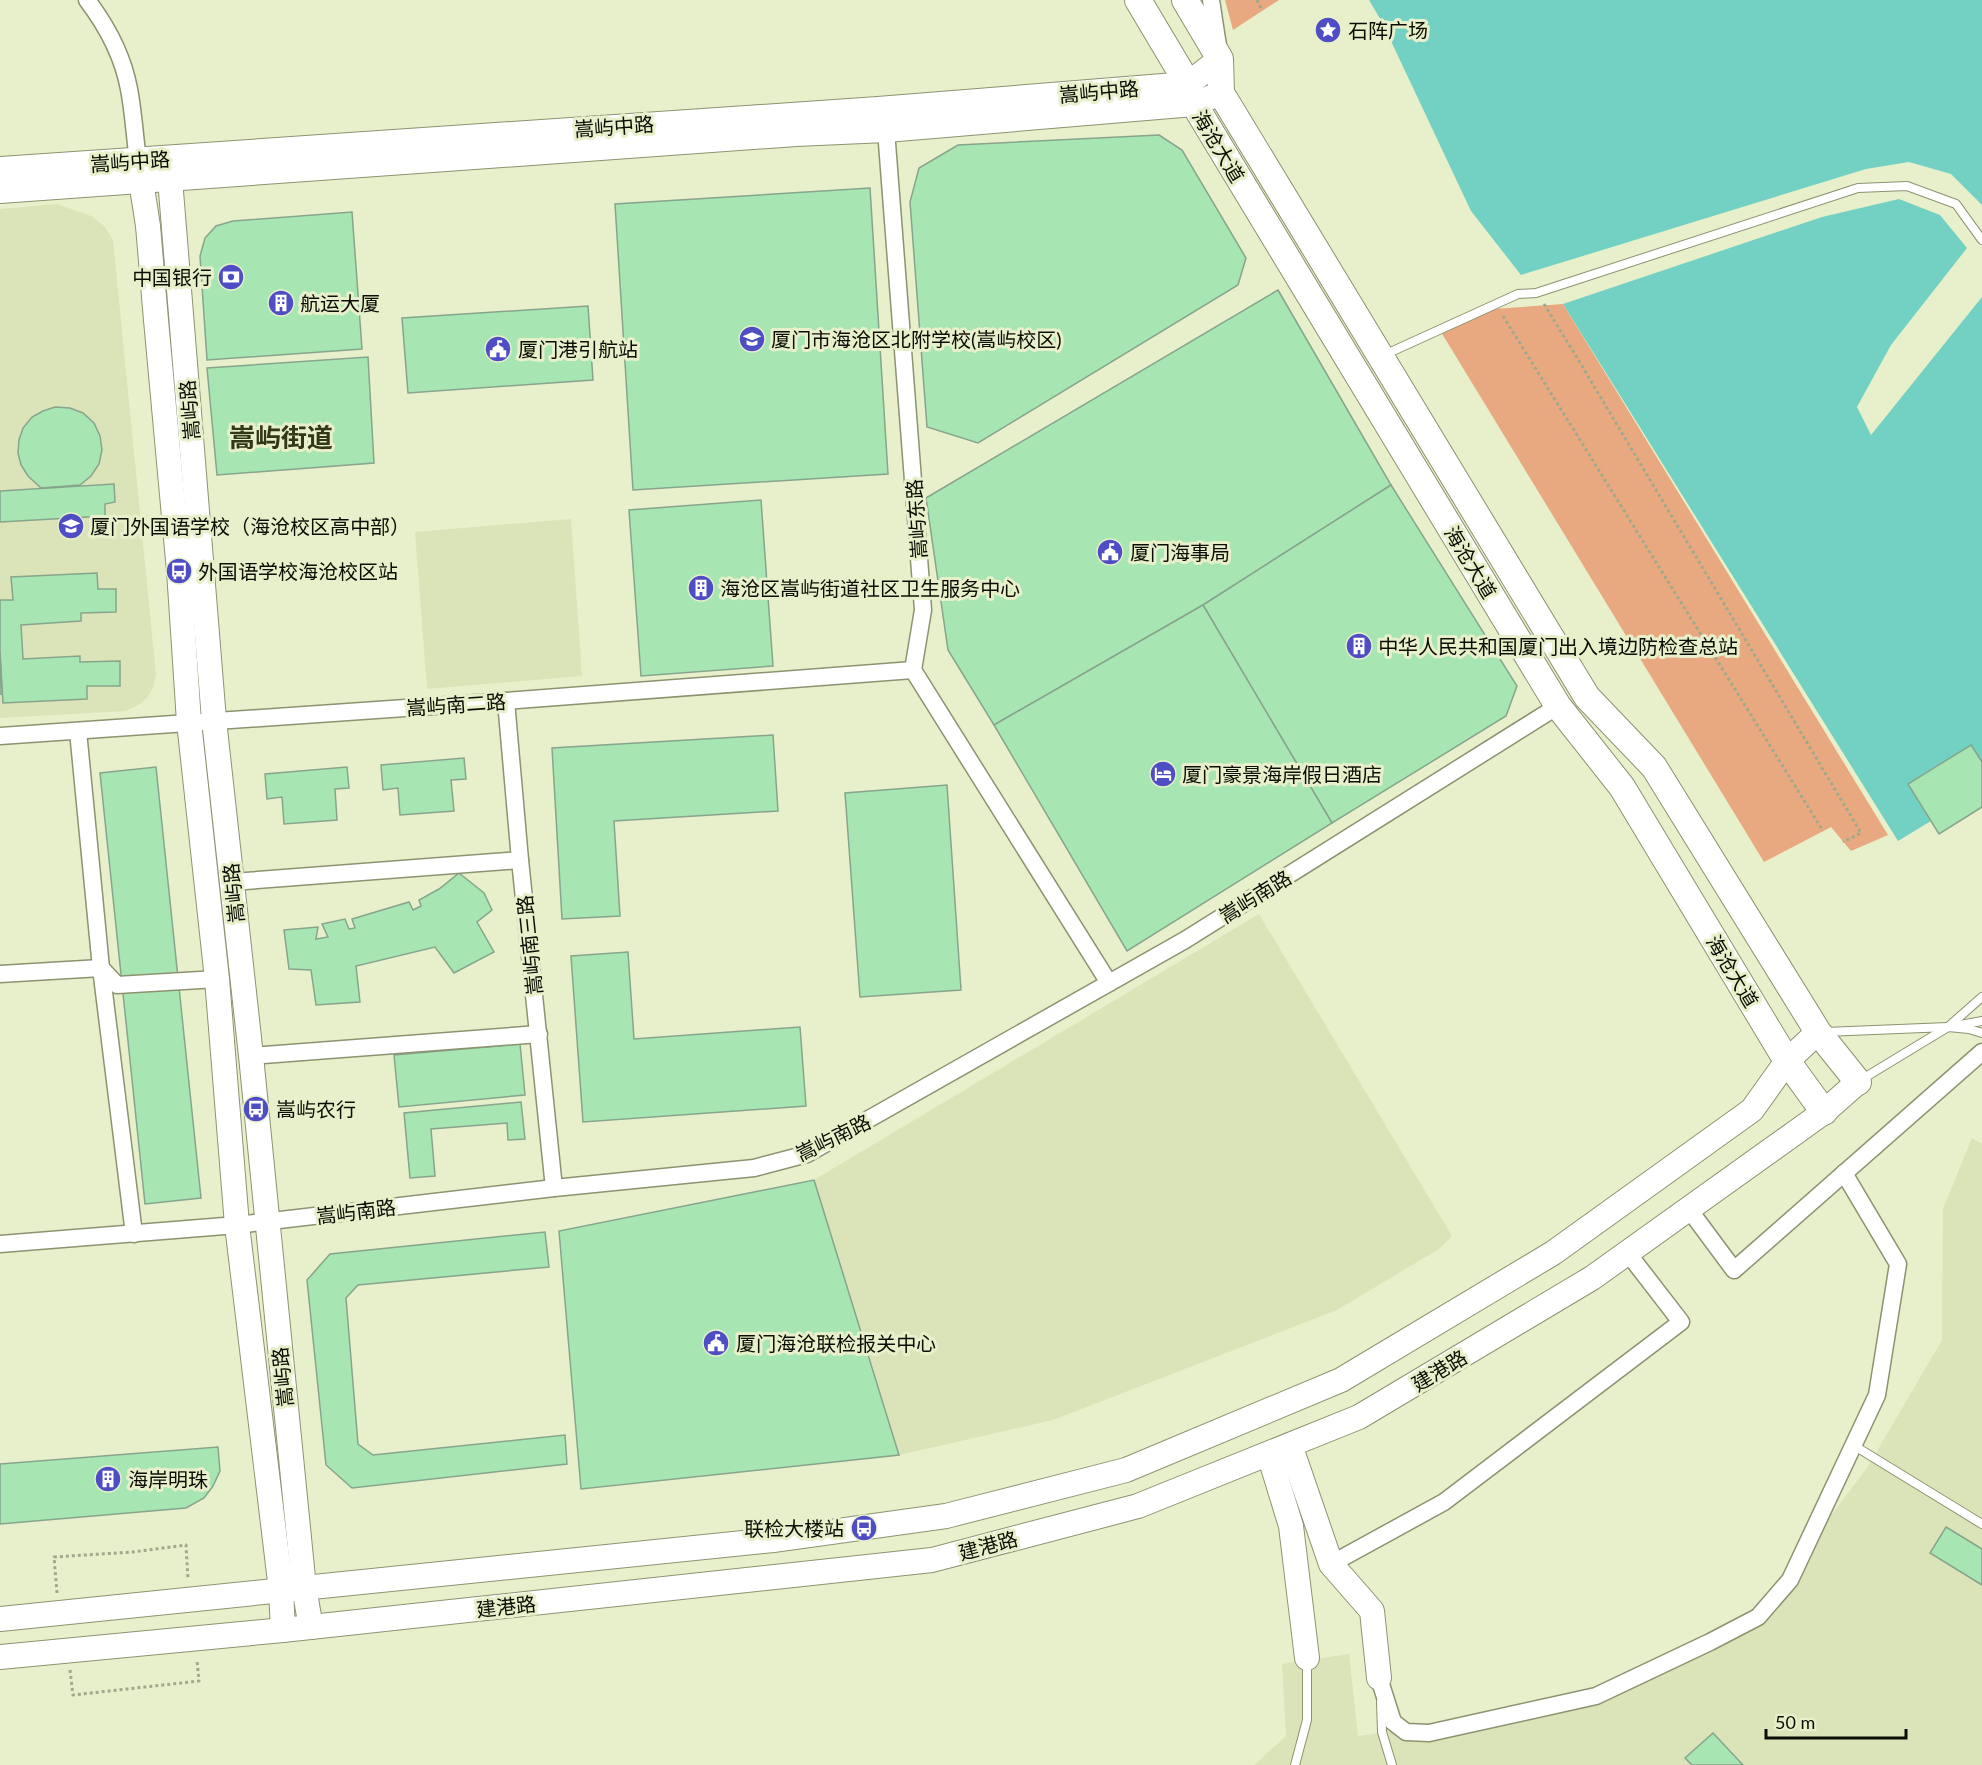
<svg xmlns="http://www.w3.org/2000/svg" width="1982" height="1765" font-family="Lato,'Noto Sans SC',sans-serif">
<rect width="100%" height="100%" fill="#e7f0cb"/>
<!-- built -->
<g fill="#dae4b8">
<polygon points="57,204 91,216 104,226 113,240 156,675 153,688 147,698 138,705 125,711 0,718 0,209"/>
<polygon points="571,519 582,676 427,689 415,532"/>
<polygon points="1259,914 1452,1236 1439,1249 1337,1310 1053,1420 899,1455 814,1180"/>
<polygon points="1972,1138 1982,1144 1982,1765 1254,1765 1286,1736 1282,1664 1349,1654 1358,1736 1425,1727 1594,1691 1757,1613 1867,1468 1942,1340 1943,1209"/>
</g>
<!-- green -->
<g fill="#e9a980">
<polygon points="1225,0 1279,0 1233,30"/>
<polygon points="1563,304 1888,835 1851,851 1831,827 1764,862 1441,332 1493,309"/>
</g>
<!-- water -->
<g fill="#72d1c2">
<polygon points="1369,0 1982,0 1982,205 1951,174 1909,162 1866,169 1521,275 1471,211 1382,22"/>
<polygon points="1899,199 1940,215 1967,248 1891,345 1857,407 1871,435 1982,297 1982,790 1898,841 1563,304 1822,217"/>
</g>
<!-- building -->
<g fill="#a7e5b3" stroke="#87a58c" stroke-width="1.5">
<polygon points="1159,135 1182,150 1246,258 1238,285 978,443 927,427 910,202 919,168 958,145"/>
<polygon points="870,188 888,474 633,490 615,204"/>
<polygon points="352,212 362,349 207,360 200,256 205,238 216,226 233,221"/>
<polygon points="1278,290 1391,485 1203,605 994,725 948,650 926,498"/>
<polygon points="588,306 593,380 408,393 402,318"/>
<polygon points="368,357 374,463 217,475 207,368"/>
<polygon points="55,407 70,408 83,413 94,423 100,436 102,450 99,464 91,476 80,485 41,488 28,476 21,465 18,453 19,440 23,428 32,417 43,411"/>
<polygon points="114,484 115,502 105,504 105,516 0,522 0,491"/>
<polygon points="1391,485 1517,686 1506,716 1332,823 1203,605"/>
<polygon points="761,500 773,666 641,676 629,510"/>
<polygon points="97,573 98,589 116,589 116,612 81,613 81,621 21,625 23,659 80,656 80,662 120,661 120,686 87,686 87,699 3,703 0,652 0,600 13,600 11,577"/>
<polygon points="1203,605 1332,823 1127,951 994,725"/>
<polygon points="0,652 2,694 0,694"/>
<polygon points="773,735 778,811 614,821 620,916 562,919 552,748"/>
<polygon points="1971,745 1982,762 1982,807 1939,834 1908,784"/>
<polygon points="464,758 466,779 451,780 454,811 400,815 398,788 383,790 381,765"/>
<polygon points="156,767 201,1198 145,1204 100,773"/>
<polygon points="347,767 349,788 335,789 337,820 284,824 282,797 267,799 265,774"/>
<polygon points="947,785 961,990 860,997 845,793"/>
<polygon points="459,873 484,893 492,910 477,922 494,952 454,973 435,947 356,966 360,1002 316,1005 311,970 289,969 284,930 318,927 316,939 328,937 322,924 345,919 349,929 355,928 352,919 409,902 413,910 421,906 419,900 439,889"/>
<polygon points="628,952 634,1039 800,1027 806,1106 583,1122 571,956"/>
<polygon points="520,1044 525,1095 399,1107 394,1055"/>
<polygon points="521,1102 525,1139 508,1140 507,1123 431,1129 435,1176 410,1178 404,1113"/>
<polygon points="814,1180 899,1455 581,1489 559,1231"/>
<polygon points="545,1232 549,1267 358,1285 346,1298 358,1444 373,1455 565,1435 567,1464 352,1488 326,1465 307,1280 330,1254"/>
<polygon points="218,1447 220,1471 213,1486 204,1498 186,1508 0,1524 0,1464"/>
<polygon points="1946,1527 1982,1549 1982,1585 1930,1553"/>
<polygon points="1713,1733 1743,1765 1692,1765 1685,1758"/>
</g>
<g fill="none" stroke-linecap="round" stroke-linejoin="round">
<defs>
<g id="lane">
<polyline points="1384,355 1518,294 1536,293 1858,188 1907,186 1956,204 1982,240"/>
<polyline points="1960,1025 1982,1021"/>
<polyline points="1825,1032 1948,1027 1969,1029 1982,1033"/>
<polyline points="1859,1081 1948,1027 1982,997"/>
<polyline points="1853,1445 1982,1524"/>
<polyline points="1381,1702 1382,1732 1392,1765"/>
<polyline points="1295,1765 1307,1720 1307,1658"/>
</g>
<g id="street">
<path d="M87 0C106 25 123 57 129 89 134 115 135 142 139 168"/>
<polyline points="1211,0 1218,46"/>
<polyline points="883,122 886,130 923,610 913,670 1109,983"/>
<polyline points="506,701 520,860 554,1188"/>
<polyline points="78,731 101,968 134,1234"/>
<polyline points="0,736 506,701 913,670"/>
<polyline points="232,882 520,860"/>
<polyline points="0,974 101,968 117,985 217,979"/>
<polyline points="251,1056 539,1034"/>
<polyline points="1688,1208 1734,1270 1982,1052"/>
<polyline points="0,1244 237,1225 554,1188 754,1168 807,1154 1185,940 1558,706"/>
<polyline points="1331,1564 1444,1502 1681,1322 1627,1252"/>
<polyline points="1379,1678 1393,1722 1406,1732 1429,1733 1596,1696 1710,1642 1758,1617 1790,1580 1877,1395 1898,1264 1844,1173"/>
</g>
<g id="secondary">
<polyline points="166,159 170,179 214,720 251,1056 304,1588 311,1627"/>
<polyline points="0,169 878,109 1188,84 1220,59"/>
<polyline points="141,181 148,226 156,320 179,571 189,722 217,979 237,1225 281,1590 283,1630"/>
<polyline points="0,191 796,134 886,130 1194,104 1221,93"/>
<polyline points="1290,1445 1331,1564 1372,1611 1379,1678"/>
<polyline points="1269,1454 1291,1526 1307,1658"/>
<polyline points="0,1619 773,1540 946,1516 1126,1470 1341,1380 1553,1253 1752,1110 1787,1061 1818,1032"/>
<polyline points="0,1657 283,1630 932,1560 1138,1506 1359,1417 1592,1278 1824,1112 1858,1082"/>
</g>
<g id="primary">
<polyline points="1138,0 1188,84 1194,104 1558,706 1622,787 1787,1061 1824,1112"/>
<polyline points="1185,0 1220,59 1221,93 1587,697 1654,767 1818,1032 1858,1082"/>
</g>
</defs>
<!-- lane casing -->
<use href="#lane" stroke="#8b9371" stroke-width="10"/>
<!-- street casing -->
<use href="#street" stroke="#8b9371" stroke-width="19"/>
<!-- secondary casing -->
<use href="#secondary" stroke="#8b9371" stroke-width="26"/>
<!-- primary casing -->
<use href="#primary" stroke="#8b9371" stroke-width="28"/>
<!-- path -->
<g stroke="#a1a88b" stroke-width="3" stroke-dasharray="3 3" stroke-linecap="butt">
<polyline points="1257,0 1262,10"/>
<polyline points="1544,304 1576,356 1861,833 1843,842"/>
<polyline points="1503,316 1823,831"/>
<polyline points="57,1593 54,1557 133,1552 186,1545 188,1579"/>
<polyline points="70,1670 73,1695 199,1681 197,1660"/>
</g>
<!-- lane -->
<use href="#lane" stroke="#fff" stroke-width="8"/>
<!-- street -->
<use href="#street" stroke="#fff" stroke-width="16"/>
<!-- secondary -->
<use href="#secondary" stroke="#fff" stroke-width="24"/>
<!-- primary -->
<use href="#primary" stroke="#fff" stroke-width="26"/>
</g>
<!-- icons -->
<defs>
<symbol id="sight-disc" viewBox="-11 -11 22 22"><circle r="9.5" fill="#4f4dc4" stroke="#e7f0cb"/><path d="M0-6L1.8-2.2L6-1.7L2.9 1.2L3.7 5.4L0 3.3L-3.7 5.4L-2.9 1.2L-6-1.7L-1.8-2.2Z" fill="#fff"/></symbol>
<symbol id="bank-disc" viewBox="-11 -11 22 22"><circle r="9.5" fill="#4f4dc4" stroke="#e7f0cb"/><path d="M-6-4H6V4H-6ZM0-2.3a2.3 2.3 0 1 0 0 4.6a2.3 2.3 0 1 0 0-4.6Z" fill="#fff"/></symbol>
<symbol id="building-disc" viewBox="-11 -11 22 22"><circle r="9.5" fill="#4f4dc4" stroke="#e7f0cb"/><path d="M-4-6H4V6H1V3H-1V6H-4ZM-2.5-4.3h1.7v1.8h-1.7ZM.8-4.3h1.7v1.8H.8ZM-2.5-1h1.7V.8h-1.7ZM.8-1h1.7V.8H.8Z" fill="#fff"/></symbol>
<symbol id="school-disc" viewBox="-11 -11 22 22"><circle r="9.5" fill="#4f4dc4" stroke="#e7f0cb"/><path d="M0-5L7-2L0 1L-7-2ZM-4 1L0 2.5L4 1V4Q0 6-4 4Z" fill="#fff"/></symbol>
<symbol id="civic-disc" viewBox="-11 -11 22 22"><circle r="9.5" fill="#4f4dc4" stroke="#e7f0cb"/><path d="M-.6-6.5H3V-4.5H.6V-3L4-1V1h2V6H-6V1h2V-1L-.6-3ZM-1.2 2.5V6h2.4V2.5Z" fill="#fff"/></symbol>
<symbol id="bus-disc" viewBox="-11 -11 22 22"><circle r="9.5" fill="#4f4dc4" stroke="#e7f0cb"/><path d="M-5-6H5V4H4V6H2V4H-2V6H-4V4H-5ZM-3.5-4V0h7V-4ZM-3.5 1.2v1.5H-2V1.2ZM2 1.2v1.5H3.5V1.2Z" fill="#fff"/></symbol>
<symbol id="hotel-disc" viewBox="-11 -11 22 22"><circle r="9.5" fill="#4f4dc4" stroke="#e7f0cb"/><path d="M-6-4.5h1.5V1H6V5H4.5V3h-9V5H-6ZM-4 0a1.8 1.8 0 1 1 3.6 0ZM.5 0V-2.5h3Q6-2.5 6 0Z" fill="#fff"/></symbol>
</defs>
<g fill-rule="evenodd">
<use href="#sight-disc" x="1313" y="15" width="30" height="30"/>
<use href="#bank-disc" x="216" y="262" width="30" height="30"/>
<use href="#building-disc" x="266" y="288" width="30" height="30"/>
<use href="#school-disc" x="737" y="324" width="30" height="30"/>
<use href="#civic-disc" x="483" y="334" width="30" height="30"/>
<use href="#school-disc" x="56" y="511" width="30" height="30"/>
<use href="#civic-disc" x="1095" y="537" width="30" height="30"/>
<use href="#bus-disc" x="164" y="556" width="30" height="30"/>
<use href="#building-disc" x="686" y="573" width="30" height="30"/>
<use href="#building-disc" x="1344" y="631" width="30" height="30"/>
<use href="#hotel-disc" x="1148" y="759" width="30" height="30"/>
<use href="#bus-disc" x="241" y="1094" width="30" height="30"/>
<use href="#civic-disc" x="701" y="1328" width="30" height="30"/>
<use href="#building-disc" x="93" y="1464" width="30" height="30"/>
<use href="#bus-disc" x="849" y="1513" width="30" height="30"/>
</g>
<g text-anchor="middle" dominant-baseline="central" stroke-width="6" stroke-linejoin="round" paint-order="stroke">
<!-- poi labels -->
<g font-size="20" fill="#0b0d03" stroke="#e7f0cb" text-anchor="start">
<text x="1348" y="30">石阵广场</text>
<text x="212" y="277" text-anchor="end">中国银行</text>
<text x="300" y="303">航运大厦</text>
<text x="771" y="339">厦门市海沧区北附学校(嵩屿校区)</text>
<text x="518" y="349">厦门港引航站</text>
<text x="90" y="526">厦门外国语学校（海沧校区高中部）</text>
<text x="1130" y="552">厦门海事局</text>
<text x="198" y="571">外国语学校海沧校区站</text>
<text x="720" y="588">海沧区嵩屿街道社区卫生服务中心</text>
<text x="1378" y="646">中华人民共和国厦门出入境边防检查总站</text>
<text x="1182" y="774">厦门豪景海岸假日酒店</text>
<text x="276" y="1109">嵩屿农行</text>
<text x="736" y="1343">厦门海沧联检报关中心</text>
<text x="128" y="1479">海岸明珠</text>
<text x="844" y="1528" text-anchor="end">联检大楼站</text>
</g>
<!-- street labels -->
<g font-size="20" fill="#0b0d03" stroke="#e7f0cb">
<text transform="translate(1099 91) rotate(-5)">嵩屿中路</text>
<text transform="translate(614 126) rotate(-4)">嵩屿中路</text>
<text transform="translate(1219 146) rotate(59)">海沧大道</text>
<text transform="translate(130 161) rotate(-4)">嵩屿中路</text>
<text transform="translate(189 410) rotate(-95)">嵩屿路</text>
<text transform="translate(916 519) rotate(-94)">嵩屿东路</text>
<text transform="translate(1471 562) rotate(59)">海沧大道</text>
<text transform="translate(456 704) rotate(-4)">嵩屿南二路</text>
<text transform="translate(233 893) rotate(-96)">嵩屿路</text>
<text transform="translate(1255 896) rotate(-32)">嵩屿南路</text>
<text transform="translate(529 945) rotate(-96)">嵩屿南三路</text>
<text transform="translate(1733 971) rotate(59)">海沧大道</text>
<text transform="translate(833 1137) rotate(-26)">嵩屿南路</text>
<text transform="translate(356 1211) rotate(-7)">嵩屿南路</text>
<text transform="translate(1439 1370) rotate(-31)">建港路</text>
<text transform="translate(282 1377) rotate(-96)">嵩屿路</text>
<text transform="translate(988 1545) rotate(-15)">建港路</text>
<text transform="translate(506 1606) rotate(-6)">建港路</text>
</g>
<!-- district labels -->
<g font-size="26" font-weight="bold" fill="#323718" stroke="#e7f0cb">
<text x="281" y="437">嵩屿街道</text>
</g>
</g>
<!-- scale -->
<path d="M1766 1729v9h140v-9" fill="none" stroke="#0b0d03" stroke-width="3"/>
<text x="1775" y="1729" font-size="18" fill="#0b0d03" stroke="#e7f0cb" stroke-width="4.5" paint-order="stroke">50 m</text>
</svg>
